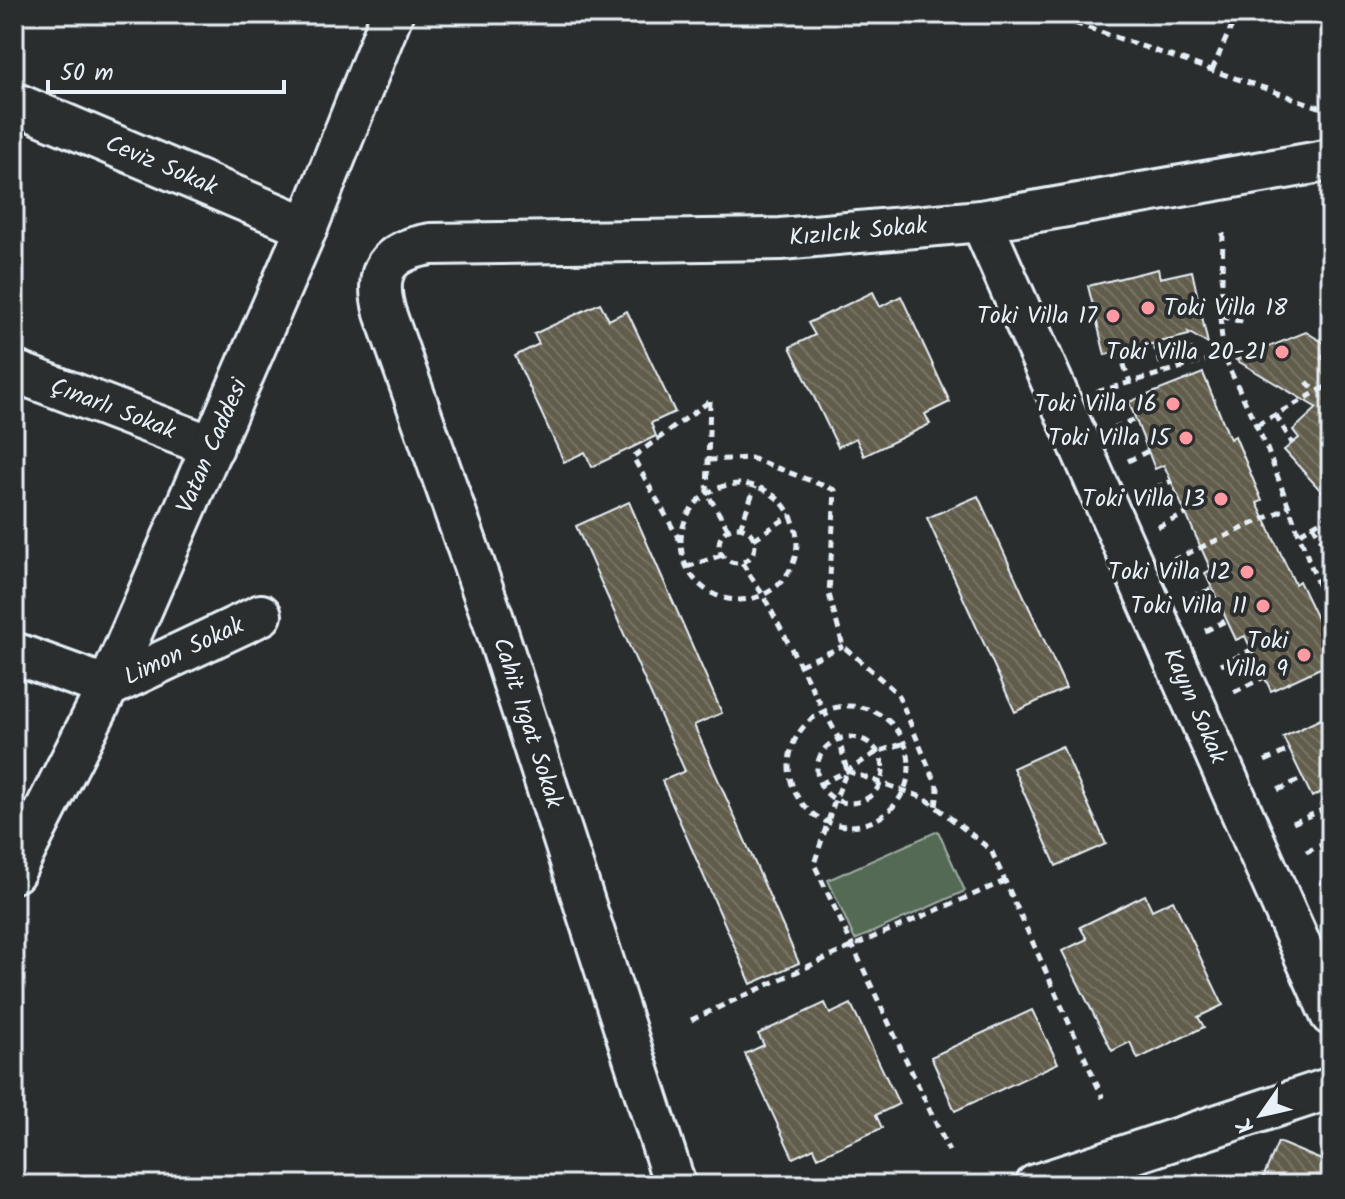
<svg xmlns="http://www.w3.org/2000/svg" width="1345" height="1199" font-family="Kalam,sans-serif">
<defs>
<pattern id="building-back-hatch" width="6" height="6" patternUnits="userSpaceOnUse" patternTransform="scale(2)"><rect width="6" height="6" fill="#625c4b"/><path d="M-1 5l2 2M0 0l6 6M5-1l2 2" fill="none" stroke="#787466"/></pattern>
</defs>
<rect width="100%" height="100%" fill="#2a2d2e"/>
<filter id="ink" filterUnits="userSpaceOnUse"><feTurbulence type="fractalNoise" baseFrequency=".0125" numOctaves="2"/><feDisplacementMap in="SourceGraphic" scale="16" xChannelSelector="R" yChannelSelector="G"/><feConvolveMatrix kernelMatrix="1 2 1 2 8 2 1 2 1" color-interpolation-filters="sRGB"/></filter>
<g filter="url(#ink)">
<!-- green -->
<polygon fill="#556a55" stroke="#9eaea6" stroke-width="2" points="938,831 965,891 855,940 828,880"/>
<!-- building -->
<g fill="url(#building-back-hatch)" stroke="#e8f1f8" stroke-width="2">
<polygon points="1158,269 1160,278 1192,271 1208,344 1188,332 1189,335 1105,355 1088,286"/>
<polygon points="873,292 880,307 901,296 950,402 925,414 930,424 864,456 856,438 838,447 790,347 815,335 808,323"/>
<polygon points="600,303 609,320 627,311 675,412 651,423 656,436 592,467 585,452 564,462 515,356 539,344 534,334"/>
<polygon points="1306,332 1329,346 1321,358 1331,364 1331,502 1284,450 1299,438 1293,430 1317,408 1236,360"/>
<polygon points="1203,373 1230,439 1235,436 1262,501 1257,503 1295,584 1299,581 1331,648 1331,663 1271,691 1245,636 1236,640 1205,573 1211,570 1164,465 1155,469 1129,402"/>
<polygon points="978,496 1066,688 1015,712 927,518"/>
<polygon points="629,502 722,713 694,725 799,963 751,984 662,781 685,771 576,526"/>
<polygon points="1331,714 1331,787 1312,797 1283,737"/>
<polygon points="1062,746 1106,844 1056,866 1013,768"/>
<polygon points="1145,895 1152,910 1173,900 1223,1005 1198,1017 1204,1027 1138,1059 1130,1042 1112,1051 1062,951 1087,939 1080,927"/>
<polygon points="825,1003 830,1014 851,1004 899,1104 876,1115 882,1128 818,1157 814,1148 793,1158 745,1054 764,1045 758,1034"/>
<polygon points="1032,1010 1058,1063 955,1111 931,1057"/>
<polygon points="1278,1142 1331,1164 1331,1185 1260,1185"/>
</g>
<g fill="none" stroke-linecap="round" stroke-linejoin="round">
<defs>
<g id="minor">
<path id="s1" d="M14 103 307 227"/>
<path id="s2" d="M981 221 1331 1015"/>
<path id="s3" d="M14 371 213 447"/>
<path id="s4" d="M14 653 108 687 261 615"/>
<path id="s5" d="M14 872 108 687 307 227 392 14"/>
<path id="s6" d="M675 1185 493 619 385 313C373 270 387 251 431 244L781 239 981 221 1331 160"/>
<polyline points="1036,1185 1331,1088"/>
</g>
</defs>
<!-- minor casing -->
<use href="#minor" stroke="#e8f1f8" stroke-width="46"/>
<!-- path -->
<g stroke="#e8f1f8" stroke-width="5" stroke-dasharray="8 6" stroke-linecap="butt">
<polyline points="1048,14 1331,111"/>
<polyline points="1212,70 1237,14"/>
<polyline points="1223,233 1221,330 1224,355 1230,370 1266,446 1319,587 1331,612"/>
<polyline points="1221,316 1245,323"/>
<polyline points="1154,343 1164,372"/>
<polyline points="1191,348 1196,363"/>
<polyline points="1119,351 1130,382"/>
<polyline points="1307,382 1317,392"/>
<polyline points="1097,392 1224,355"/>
<polyline points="710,401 707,493 728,529"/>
<polyline points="1276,415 1292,443"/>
<polyline points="1257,425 1331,384"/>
<polyline points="1113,428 1136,419"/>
<polyline points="708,460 751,458 835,490 829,594 843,646 898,694 938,789 936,807"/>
<polyline points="1128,461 1148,451"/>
<circle cx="739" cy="542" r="58"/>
<polyline points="1142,493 1172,481"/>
<polyline points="1313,525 1331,557"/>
<polyline points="1158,527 1186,514"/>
<circle cx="737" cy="545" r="18"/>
<polyline points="740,528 755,487"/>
<polyline points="1300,533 1331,515"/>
<polyline points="754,539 791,515"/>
<polyline points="680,541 633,457 710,401"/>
<polyline points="1173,560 1290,507"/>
<polyline points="742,563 763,595 839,739 847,771 835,800 814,864 949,1151"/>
<polyline points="687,567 722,555"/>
<polyline points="1190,597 1213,589"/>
<polyline points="1205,631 1227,620"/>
<polyline points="800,665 843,646"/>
<polyline points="1221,665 1251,650"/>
<polyline points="1234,692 1264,677"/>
<circle cx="849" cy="766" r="60"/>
<circle cx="850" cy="770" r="33"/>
<polyline points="1265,761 1289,750"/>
<polyline points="847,771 925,798 991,850 1103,1098"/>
<polyline points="820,784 847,771 877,752 905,743"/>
<polyline points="1278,790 1303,778"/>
<polyline points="1293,823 1329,807"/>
<polyline points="1306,852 1331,841"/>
<polyline points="1320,883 1331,879"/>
<polyline points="691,1020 853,946 1005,881"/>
</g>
<!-- minor -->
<use href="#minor" stroke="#2a2d2e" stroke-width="40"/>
</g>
</g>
<!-- markers -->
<g fill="#ff9aa2" stroke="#2a2d2e" stroke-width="3">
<circle cx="1148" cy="308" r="8"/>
<circle cx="1113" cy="316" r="8"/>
<circle cx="1282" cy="352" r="8"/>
<circle cx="1173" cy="404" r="8"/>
<circle cx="1186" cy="438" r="8"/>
<circle cx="1221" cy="499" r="8"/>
<circle cx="1247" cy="572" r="8"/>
<circle cx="1263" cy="606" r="8"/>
<circle cx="1304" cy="655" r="8"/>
</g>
<g text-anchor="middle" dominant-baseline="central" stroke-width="8" stroke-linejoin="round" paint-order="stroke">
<!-- street labels -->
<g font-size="24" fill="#e8f1f8" stroke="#2a2d2e">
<text stroke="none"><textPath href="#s1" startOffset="160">Ceviz Sokak</textPath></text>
<text stroke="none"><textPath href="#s6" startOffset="1446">Kızılcık Sokak</textPath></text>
<text stroke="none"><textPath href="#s3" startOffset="106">Çınarlı Sokak</textPath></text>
<text stroke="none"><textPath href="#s5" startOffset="470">Vatan Caddesi</textPath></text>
<text stroke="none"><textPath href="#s4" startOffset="184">Limon Sokak</textPath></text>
<text stroke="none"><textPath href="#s2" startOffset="530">Kayın Sokak</textPath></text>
<text transform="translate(527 723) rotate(72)">Cahit Irgat Sokak</text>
</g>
<!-- poi labels -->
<g font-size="24" fill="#e8f1f8" stroke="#2a2d2e" text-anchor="end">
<text x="1164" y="308" text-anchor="start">Toki Villa 18</text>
<text x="1097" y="316">Toki Villa 17</text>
<text x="1266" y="352">Toki Villa 20-21</text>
<text x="1157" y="404">Toki Villa 16</text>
<text x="1170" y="438">Toki Villa 15</text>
<text x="1205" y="499">Toki Villa 13</text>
<text x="1231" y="572">Toki Villa 12</text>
<text x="1247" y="606">Toki Villa 11</text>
<text x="1288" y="641">Toki<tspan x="1288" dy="28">Villa 9</tspan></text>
</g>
</g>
<!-- margin -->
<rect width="1345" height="1199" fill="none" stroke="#2a2d2e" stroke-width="48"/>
<rect x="24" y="24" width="1297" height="1151" fill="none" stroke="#e8f1f8" stroke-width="3" filter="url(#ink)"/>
<!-- north arrow -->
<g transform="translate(1261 1115) rotate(236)" stroke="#2a2d2e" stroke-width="6" paint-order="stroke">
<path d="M0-6L14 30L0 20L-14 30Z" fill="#e8f1f8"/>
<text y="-12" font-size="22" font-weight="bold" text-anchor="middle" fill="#e8f1f8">K</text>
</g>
<!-- scale -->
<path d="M48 80v12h236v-12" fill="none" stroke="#e8f1f8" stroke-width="4"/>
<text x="60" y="80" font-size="24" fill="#e8f1f8" stroke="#2a2d2e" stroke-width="6" paint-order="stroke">50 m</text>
</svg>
